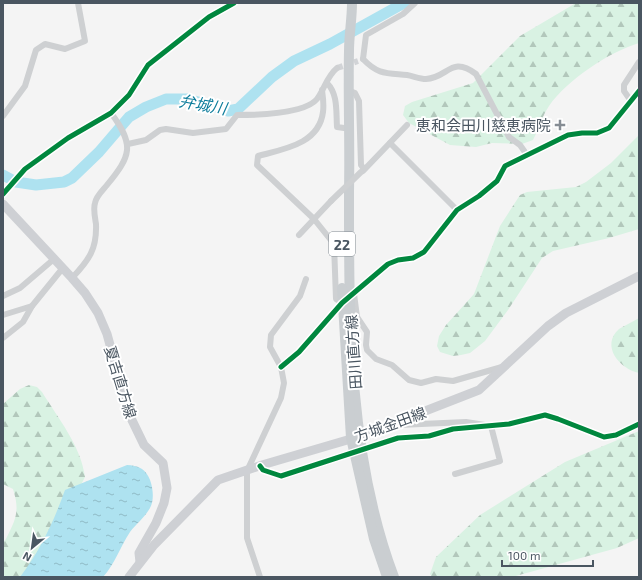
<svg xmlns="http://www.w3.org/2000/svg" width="642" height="580" font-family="'Exo 2','Noto Sans JP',sans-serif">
<defs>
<pattern id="forest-firs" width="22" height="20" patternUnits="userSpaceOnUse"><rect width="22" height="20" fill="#d9f2e3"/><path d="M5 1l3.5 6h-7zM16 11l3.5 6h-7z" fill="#b2c7bb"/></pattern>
<pattern id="water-ripples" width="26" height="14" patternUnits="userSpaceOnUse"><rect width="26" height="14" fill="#aee2f0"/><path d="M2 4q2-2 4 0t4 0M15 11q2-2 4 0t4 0" fill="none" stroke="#90bac6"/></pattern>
</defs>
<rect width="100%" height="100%" fill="#f4f4f4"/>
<!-- forest -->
<g fill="url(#forest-firs)">
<path d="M576 3H639V43C609 52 567 80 549 106 542 116 539 129 533 140L522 144 492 143 476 147 450 145 409 123 403 115 405 106 412 102 473 83 520 36Z"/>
<polygon points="639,135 639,229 609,238 553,251 542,258 508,310 485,341 470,353 461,355 453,356 440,352 437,346 439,336 446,325 474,294 500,226 520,195 527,192 576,187 586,182 611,163"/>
<path d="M639 318V373C620 369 600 346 619 329 625 325 633 322 639 318Z"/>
<path d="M29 385 37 387 42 392C58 418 81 446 85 477L34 577H3V542L6 539C16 519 20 511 13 489L3 484V404L20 389Z"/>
<polygon points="639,431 639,538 617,548 512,577 432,577 430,574 436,557 480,515 565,462"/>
</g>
<!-- water -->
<path fill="url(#water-ripples)" d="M127 465C132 465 137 466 142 469 152 475 156 498 150 508 145 517 136 524 130 532 120 547 115 564 103 577H20C40 551 54 521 65 490Z"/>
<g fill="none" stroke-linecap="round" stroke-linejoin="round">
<!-- river -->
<polyline stroke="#aee2f0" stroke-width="11" points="3,175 16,182 36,185 64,182 72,178 99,152 129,117 146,107 166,99 188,99 228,111 238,109 272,77 294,61 330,44 404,3"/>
<!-- street-tunnel -->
<polyline stroke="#d2d4d7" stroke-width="6" stroke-dasharray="6 3" stroke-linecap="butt" points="337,68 358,61"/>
<!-- street -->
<g stroke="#ced0d2" stroke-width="6">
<path d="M363 59C378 75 387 73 407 75 413 76 420 79 426 79 448 78 451 55 476 74L509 137 520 145 527 155"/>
<polyline points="363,59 366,35 403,14 415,3"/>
<path d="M327 83C338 94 336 111 337 127L344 128"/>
<path d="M322 90C323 97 324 105 323 112 319 144 284 149 258 156L257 165 314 219 334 244 336 299 342 303"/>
<polyline points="350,91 355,93 359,101 361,165 364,169"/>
<polyline points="631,101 624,91 624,85 639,62"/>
<polyline points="3,116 25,86 36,50 45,44 65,49 85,41 78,3"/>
<polyline points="390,143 457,210"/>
<path d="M128 144 146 140 160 130 166 129 193 133 226 129 237 115C255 115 305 114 317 99 324 90 327 76 337 68"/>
<polyline points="363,171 407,125"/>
<polyline points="3,194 25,169 68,138 111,113 129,95 148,65 209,17 234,3"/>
<polyline points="299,235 331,201"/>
<path d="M72 278C89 260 97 249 96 224 95 218 93 209 95 203 96 196 103 190 107 185 131 156 135 145 111 113"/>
<polyline points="354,294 357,317 367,332 366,345 367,350 376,359 392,365 409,380 421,383 436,379 453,381 502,367"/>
<polyline points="3,296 20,288 54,259"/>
<polyline points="3,315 32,306"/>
<polyline points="3,338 23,322 32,306 62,269"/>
<polyline points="281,367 299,352 342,303 388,264 398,260 413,258 424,252 457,210 479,196 497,181 505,166 568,135 582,133 597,133 609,128 639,91"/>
<polyline points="395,422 399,425 466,422 491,426 500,461 455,474"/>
<polyline points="383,443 398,438 429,436 453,429 509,424 545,415 558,419 604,437 616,435 639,424"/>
<polyline points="260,466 263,470 281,476 338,457"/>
<polyline points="260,577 247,538 247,471 281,398 284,383 281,367 270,347 271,335 300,296 306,279"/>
</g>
<!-- secondary -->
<g stroke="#ced0d4" stroke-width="9">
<polyline points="3,204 72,278 85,293 98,313 107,334 129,414 144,445 163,463 167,488 164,503 156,523 139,553 140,562"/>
<polyline points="129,577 154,545 218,480 262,465 361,436 479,390 548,326 566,313 639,276"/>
</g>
<!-- primary -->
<g stroke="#caced1" stroke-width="10">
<path d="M352 3C352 19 349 35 349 51 348 98 350 144 349 191 349 320 348 455 394 577"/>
<polyline points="342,288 351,438 374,539 387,577"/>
</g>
<!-- street-bridge -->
<g stroke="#ced0d2" stroke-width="6">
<polyline points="331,201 361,172"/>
<polyline points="338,457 383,443"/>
</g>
<defs>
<g id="cycleway">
<polyline points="3,194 25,169 68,138 111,113 129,95 148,65 209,17 234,3"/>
<polyline points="281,367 299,352 342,303 388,264 398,260 413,258 424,252 457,210 479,196 497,181 505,166 568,135 582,133 597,133 609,128 639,91"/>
<polyline points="260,466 263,470 281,476 398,438 429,436 453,429 509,424 545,415 558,419 604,437 616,435 639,424"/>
</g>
</defs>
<!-- cycleway casing -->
<use href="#cycleway" stroke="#fff" stroke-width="8"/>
<!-- cycleway -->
<use href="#cycleway" stroke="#00873e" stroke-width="5"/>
</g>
<!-- markers -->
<path fill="#868d94" stroke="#fff" stroke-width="1.5" d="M558 119h4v4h4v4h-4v4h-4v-4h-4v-4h4z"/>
<g text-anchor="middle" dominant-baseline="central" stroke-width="4" stroke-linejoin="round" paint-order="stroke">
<!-- shield labels -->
<rect fill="#fff" stroke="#808990" stroke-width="1" x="329" y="232" width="26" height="24" rx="3"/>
<g font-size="14" font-weight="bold" fill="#4a5661">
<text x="342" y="244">22</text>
</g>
<!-- poi labels -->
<g font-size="15" fill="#4a5661" stroke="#fff" text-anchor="end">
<text x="551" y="125">恵和会田川慈恵病院</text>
</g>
<!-- street labels -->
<g font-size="15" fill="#4a5661" stroke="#fff">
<text transform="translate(353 352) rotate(-94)">田川直方線</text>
<text transform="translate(121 382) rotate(73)">夏吉直方線</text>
<text transform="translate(390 424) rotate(-20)">方城金田線</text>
</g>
<!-- water labels -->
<g font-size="16" font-style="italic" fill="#0c7c9b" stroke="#fff">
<text transform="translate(203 104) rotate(10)">弁城川</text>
</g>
</g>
<!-- border -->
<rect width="642" height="580" fill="none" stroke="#4a5661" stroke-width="8"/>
<!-- north arrow -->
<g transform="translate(32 548) rotate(209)" stroke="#ffffff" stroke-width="3" paint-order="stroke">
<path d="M0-3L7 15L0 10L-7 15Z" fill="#4a5661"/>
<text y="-6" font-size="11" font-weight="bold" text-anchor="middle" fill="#4a5661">N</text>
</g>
<!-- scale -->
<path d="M502 560v6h91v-6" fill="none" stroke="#4a5661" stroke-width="2"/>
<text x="508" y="560" font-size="12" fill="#4a5661" stroke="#ffffff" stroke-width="3" paint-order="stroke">100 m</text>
</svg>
